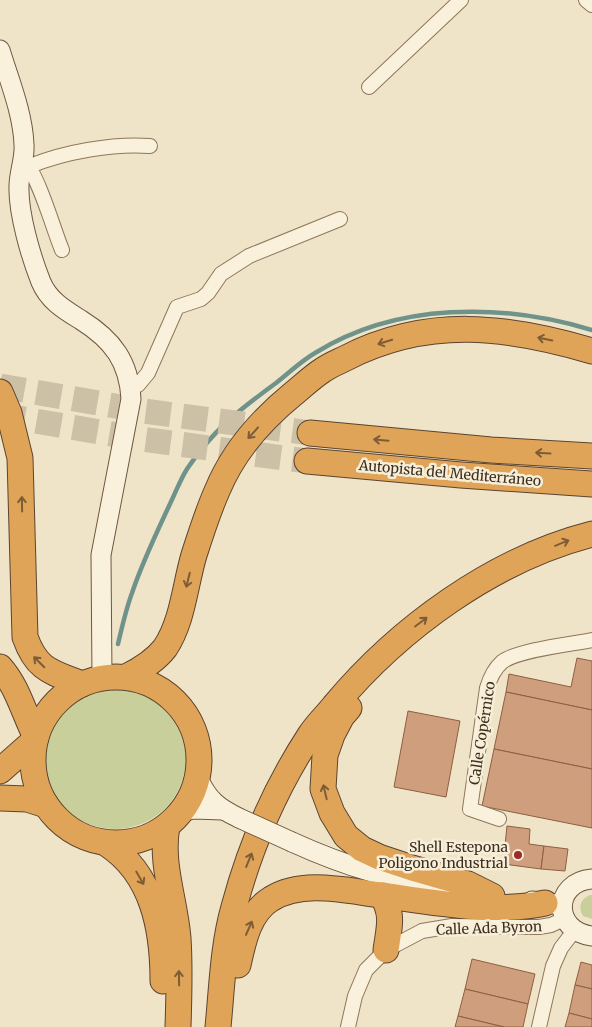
<svg xmlns="http://www.w3.org/2000/svg" width="592" height="1027" font-family="Merriweather,serif">
<rect width="100%" height="100%" fill="#f0e4c8"/>
<!-- green -->
<g fill="#c9cf9b">
<circle cx="115" cy="758" r="71"/>
<path d="M590 895H592V919L583 916C578 907 580 899 590 895Z"/>
</g>
<g fill="none" stroke-linecap="round" stroke-linejoin="round">
<!-- stream -->
<path stroke="#6f938a" stroke-width="4.5" d="M118 644C122 627 126 609 132 593 142 563 156 534 169 506 175 494 180 480 187 469 213 430 239 410 276 383 289 373 301 361 315 353 397 302 502 303 592 330"/>
</g>
<!-- building -->
<g fill="#cf9f7d" stroke="#8d5f41">
<polygon points="577,658 592,661 592,710 506,692 509,674 571,687"/>
<polygon points="506,692 592,710 592,769 494,749"/>
<polygon points="408,711 460,721 446,797 394,787"/>
<polygon points="494,749 592,769 592,828 482,806"/>
<polygon points="507,826 530,829 529,844 544,846 541,869 503,864"/>
<polygon points="544,846 568,849 565,871 541,869"/>
<polygon points="472,959 535,974 528,1004 465,989"/>
<polygon points="581,962 592,965 592,989 575,985"/>
<polygon points="575,985 592,989 592,1019 569,1013"/>
<polygon points="465,989 528,1004 523,1027 504,1027 458,1016"/>
<polygon points="569,1013 592,1019 592,1027 565,1027"/>
<polygon points="458,1016 504,1027 455,1027"/>
</g>
<g fill="none" stroke-linecap="round" stroke-linejoin="round">
<!-- highway-tunnel -->
<g stroke="#ccc0a6" stroke-width="25" stroke-dasharray="25 12" stroke-linecap="butt">
<polyline points="0,386 144,411 310,433"/>
<polyline points="0,415 141,439 307,461"/>
</g>
<defs>
<g id="street">
<polyline points="586,0 592,5"/>
<polyline points="369,87 461,0"/>
<path d="M24 161C38 174 54 231 62 250"/>
<path d="M30 166C64 152 114 143 150 146"/>
<polyline points="130,386 138,385 148,373 177,307 201,299 208,293 221,274 249,256 340,219"/>
<path d="M499 819 470 809 487 688C490 678 494 669 502 662 517 650 572 644 592 640"/>
<polyline points="348,1027 355,996 366,970 386,950 422,931 452,926 539,927 551,925 564,919"/>
<polyline points="539,1027 553,966 561,948 574,931"/>
</g>
<g id="secondary">
<path d="M0 50C9 80 23 113 24 145 25 159 19 172 19 186 18 213 31 257 41 282 49 301 65 310 81 320 113 340 129 362 131 399L101 555 102 678"/>
<path d="M198 778C208 800 218 808 239 818"/>
<polyline points="183,811 195,809 222,810"/>
<path d="M292 842C349 868 396 881 458 891"/>
<path d="M592 879C553 882 552 931 592 936"/>
<polyline points="532,901 562,905"/>
</g>
<g id="highway">
<path d="M0 392 9 413 20 458 25 637C37 671 52 672 82 684"/>
<polyline points="310,433 491,450 592,456"/>
<polyline points="307,461 461,475 592,484"/>
<path d="M0 667C18 687 24 714 36 737"/>
<circle cx="116" cy="760" r="83"/>
<path d="M126 677C140 670 155 661 165 648 183 621 185 585 194 555 201 533 208 511 217 491 233 452 261 420 293 394 303 386 312 377 323 370 330 365 338 362 346 358 428 316 507 326 592 351"/>
<polyline points="349,708 342,716 332,735 325,755 323,789 332,813 346,836 362,849 379,857 412,868 468,884 492,896"/>
<polyline points="0,771 35,740"/>
<polyline points="0,798 27,799 46,805"/>
<path d="M167 826C160 864 175 900 178 938 180 967 179 997 178 1027"/>
<path d="M107 844C153 874 163 929 163 981"/>
<path d="M382 895C394 915 389 928 386 950"/>
<path d="M238 965C243 942 249 912 271 899 303 879 347 891 382 895 432 902 496 914 545 903"/>
<path d="M218 1027C222 987 223 945 234 907 250 847 276 787 310 735 317 724 327 715 334 706 399 628 494 559 592 534"/>
</g>
</defs>
<!-- street casing -->
<use href="#street" stroke="#8d765c" stroke-width="16"/>
<!-- secondary casing -->
<use href="#secondary" stroke="#6f573f" stroke-width="21"/>
<!-- highway casing -->
<use href="#highway" stroke="#5b4430" stroke-width="27"/>
<!-- street -->
<use href="#street" stroke="#faf1dc" stroke-width="14"/>
<!-- secondary -->
<use href="#secondary" stroke="#faf1dc" stroke-width="19"/>
<!-- highway -->
<use href="#highway" stroke="#e0a458" stroke-width="25"/>
<defs>
<polyline id="secondary-bridge" points="239,818 292,842"/>
</defs>
<!-- secondary-bridge casing -->
<use href="#secondary-bridge" stroke="#6f573f" stroke-width="21" stroke-linecap="butt"/>
<!-- secondary-bridge -->
<use href="#secondary-bridge" stroke="#faf1dc" stroke-width="19"/>
</g>
<!-- one-way arrows -->
<defs><path id="oneway-shaft" d="M-6 0H5M1.5-3L5.5 0L1.5 3" fill="none" stroke-width="1.6" stroke-linecap="round" stroke-linejoin="round" transform="scale(1.25)"/></defs>
<g stroke="#7e5d36">
<use href="#oneway-shaft" transform="translate(545 339) rotate(-168)"/>
<use href="#oneway-shaft" transform="translate(385 342) rotate(163)"/>
<use href="#oneway-shaft" transform="translate(253 433) rotate(132)"/>
<use href="#oneway-shaft" transform="translate(381 440) rotate(-175)"/>
<use href="#oneway-shaft" transform="translate(543 453) rotate(-177)"/>
<use href="#oneway-shaft" transform="translate(22 504) rotate(-91)"/>
<use href="#oneway-shaft" transform="translate(562 543) rotate(-22)"/>
<use href="#oneway-shaft" transform="translate(188 580) rotate(104)"/>
<use href="#oneway-shaft" transform="translate(421 622) rotate(-37)"/>
<use href="#oneway-shaft" transform="translate(39 662) rotate(-135)"/>
<use href="#oneway-shaft" transform="translate(325 792) rotate(-103)"/>
<use href="#oneway-shaft" transform="translate(249 860) rotate(-68)"/>
<use href="#oneway-shaft" transform="translate(140 878) rotate(60)"/>
<use href="#oneway-shaft" transform="translate(249 928) rotate(-66)"/>
<use href="#oneway-shaft" transform="translate(179 978) rotate(-91)"/>
</g>
<!-- markers -->
<circle fill="#9e2a2b" stroke="#f7eed8" stroke-width="2" cx="518" cy="855" r="5"/>
<g text-anchor="middle" dominant-baseline="central" stroke-width="5" stroke-linejoin="round" paint-order="stroke">
<!-- street labels -->
<g font-size="14" fill="#3d2e20" stroke="#f7eed8">
<text transform="translate(450 473) rotate(5)">Autopista del Mediterráneo</text>
<text transform="translate(482 733) rotate(-81)">Calle Copérnico</text>
<text transform="translate(489 928) rotate(-2)">Calle Ada Byron</text>
</g>
<!-- poi labels -->
<g font-size="14" fill="#3d2e20" stroke="#f7eed8" text-anchor="end">
<text x="508" y="847">Shell Estepona<tspan x="508" dy="16">Poligono Industrial</tspan></text>
</g>
</g>
</svg>
